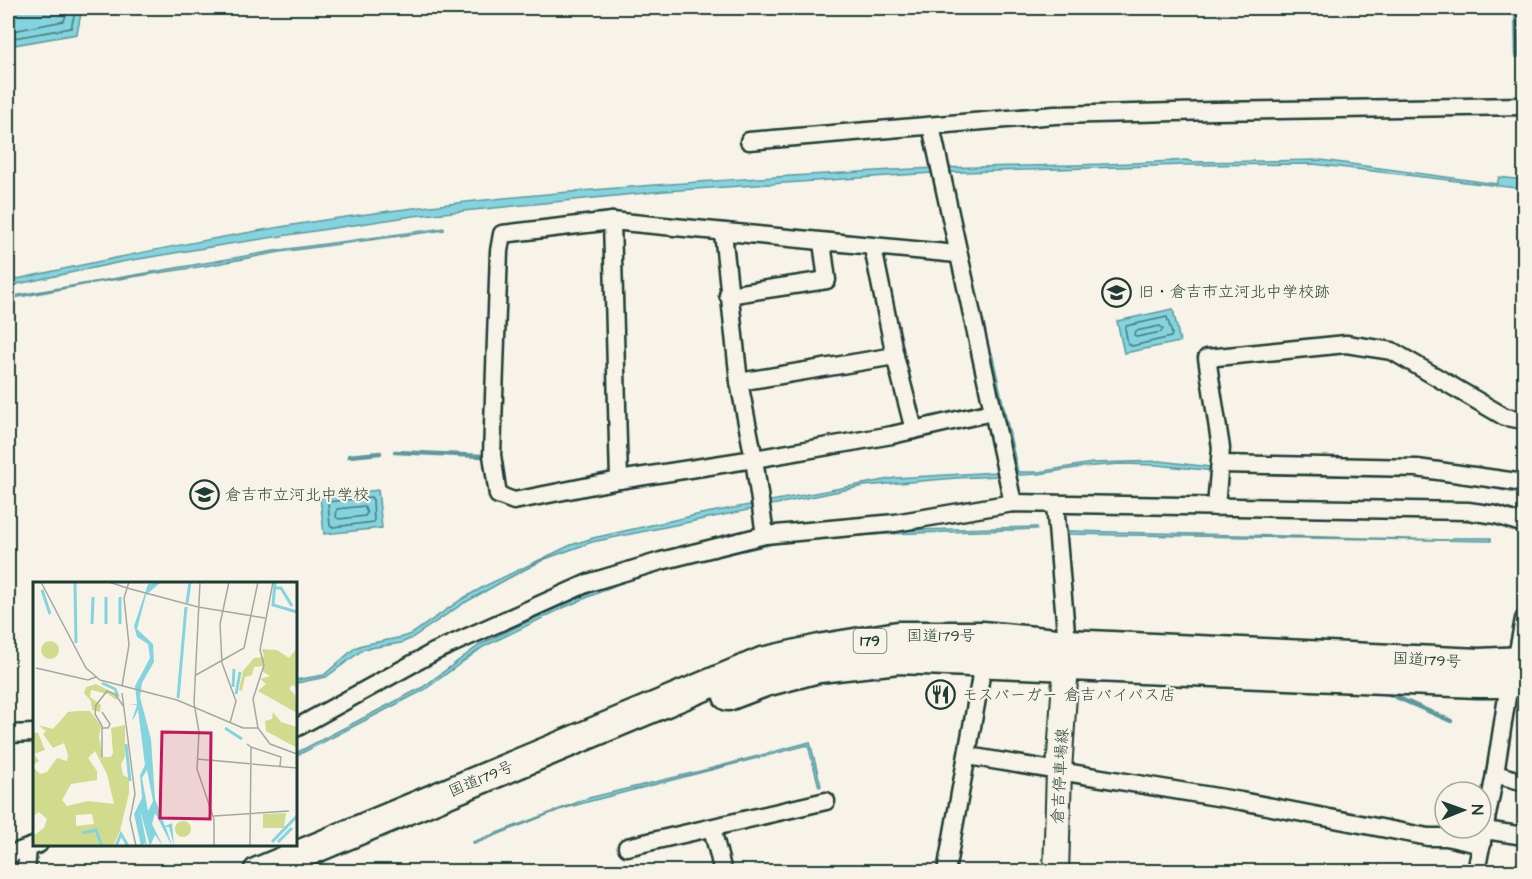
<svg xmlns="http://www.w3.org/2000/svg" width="1532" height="879" font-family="'Architects Daughter','Klee One',sans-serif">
<rect width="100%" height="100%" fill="#f7f3e8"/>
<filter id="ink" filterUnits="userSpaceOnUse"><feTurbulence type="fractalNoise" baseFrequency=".0167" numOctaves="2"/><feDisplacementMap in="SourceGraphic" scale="12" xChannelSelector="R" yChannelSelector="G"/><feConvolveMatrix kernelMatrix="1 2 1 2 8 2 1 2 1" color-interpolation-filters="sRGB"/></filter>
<g filter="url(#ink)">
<!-- water -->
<g fill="#84d4e0" stroke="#5c989b" stroke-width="1.5">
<polygon points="8,8 82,8 77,34 8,46"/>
<path d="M1186 160 1193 162 1321 160 1497 184 1499 177 1524 180V189L1313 164 1184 165 933 173 665 191 413 216 216 246 121 262 8 286V281C122 256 237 232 353 216 526 192 702 181 876 171 979 164 1083 168 1186 160Z"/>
<polygon points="444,228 444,230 280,252 211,265 99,282 8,299 8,297 280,250"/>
<polygon points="1173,309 1180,342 1124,353 1117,321"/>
<polygon points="989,353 992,353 1018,472 1038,472 1092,463 1160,461 1210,467 1416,473 1524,489 1524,495 1475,484 1414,476 1225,472 1156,465 1120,464 1082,467 1039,474 956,478 864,486 592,542 545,559 507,579 464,603 410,639 401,643 364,649 326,677 296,683 296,680 324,675 355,648 362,645 403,637 413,633 462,599 487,585 571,545 593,538 701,514 895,478 1015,471"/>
<polygon points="378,490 382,528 324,534 320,497"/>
<polygon points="1037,527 1037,529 884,534 782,542 686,564 625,581 563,608 483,647 424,690 296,756 296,753 423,687 481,644 569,602 621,580 658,569 778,541 878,531"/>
<polygon points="1069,531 1450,540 1453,538 1491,538 1491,541 1069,534"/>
<polygon points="810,742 821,786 819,787 808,745 587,802 559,810 474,844 473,842 589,798 713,768"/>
</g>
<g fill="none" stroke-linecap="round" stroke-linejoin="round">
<!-- shore -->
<g stroke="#477979" stroke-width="1.5">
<polyline points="8,32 64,21 68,8"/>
<polyline points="8,39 71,28 76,8"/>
<polygon points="1167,317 1172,334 1171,337 1132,346 1128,344 1125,328 1126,326"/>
<polygon points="1160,326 1163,329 1161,332 1137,337 1134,335 1136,331"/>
<polygon points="371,497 373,500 374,522 333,527 330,526 328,502"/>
<polygon points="364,506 367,513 365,516 339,519 336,517 337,509"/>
</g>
<!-- stream -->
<g stroke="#5c989b" stroke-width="4.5">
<polyline points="1516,8 1517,56"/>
<polyline points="395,452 482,456"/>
<polyline points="349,456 380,453"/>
<polyline points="1387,693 1451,721"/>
<polyline points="113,872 117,869"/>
</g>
<defs>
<g id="minor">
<polyline points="931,126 1013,503"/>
<polyline points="749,141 1055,115 1214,111 1524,106"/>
<polyline points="612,221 619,480"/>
<polyline points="723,232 739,382 754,459 765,535"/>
<polyline points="873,248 895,356 914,430"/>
<polyline points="957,254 612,221 502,234 499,251 492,455 498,495 514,501 619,480 754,459 892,435 992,412"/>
<polyline points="728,295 827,280 822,242"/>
<polyline points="739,382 895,356"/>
<polyline points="1220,464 1417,468 1524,483"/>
<polyline points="1055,504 1067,644"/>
<polyline points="1216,507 1221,448 1207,358 1346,344 1392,351 1505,417 1524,420"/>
<polyline points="296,728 434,652 588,583 661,561 765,535 895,523 1013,503 1468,511 1496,515 1524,524"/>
<polyline points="8,734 34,733"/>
<polyline points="968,756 1241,801 1428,837 1446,837 1482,845"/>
<polyline points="1495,774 1524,782"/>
<polyline points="712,828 723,872"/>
<polyline points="1485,830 1524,836"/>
<polyline points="627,847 826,801"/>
<polyline points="8,855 39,844"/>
<polyline points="26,872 28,848"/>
<polyline points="946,872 981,676 982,663"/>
<polyline points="1476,872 1495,774 1509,684 1516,662 1524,619"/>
</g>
<polyline id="secondary" points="1056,872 1059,771 1067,649"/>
<g id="trunk">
<polyline points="728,696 765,682 819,668 898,659 1478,683 1524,683"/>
<polyline points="258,872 762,662 824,648 898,636 982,636 1067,644 1479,663 1524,661"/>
</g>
</defs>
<!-- minor casing -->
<use href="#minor" stroke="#1f3d34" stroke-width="21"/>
<!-- secondary casing -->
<use href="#secondary" stroke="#1f3d34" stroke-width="28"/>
<!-- trunk casing -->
<use href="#trunk" stroke="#1f3d34" stroke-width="33"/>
<!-- minor -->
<use href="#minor" stroke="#f7f3e8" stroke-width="16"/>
<!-- secondary -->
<use href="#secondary" stroke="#f7f3e8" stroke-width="24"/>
<!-- trunk -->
<use href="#trunk" stroke="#f7f3e8" stroke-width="28"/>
</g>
</g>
<!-- icons -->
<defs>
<symbol id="school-ring" viewBox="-11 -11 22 22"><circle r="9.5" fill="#f7f3e8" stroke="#1f3d34" stroke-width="1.5"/><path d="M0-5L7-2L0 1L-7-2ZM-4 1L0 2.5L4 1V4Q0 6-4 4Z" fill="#1f3d34"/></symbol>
<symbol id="restaurant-ring" viewBox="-11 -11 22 22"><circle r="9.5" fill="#f7f3e8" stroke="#1f3d34" stroke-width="1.5"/><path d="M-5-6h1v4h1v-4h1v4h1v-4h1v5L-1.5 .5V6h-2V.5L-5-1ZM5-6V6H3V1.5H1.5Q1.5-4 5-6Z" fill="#1f3d34"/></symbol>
</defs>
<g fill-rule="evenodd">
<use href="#school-ring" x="1100" y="276" width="33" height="33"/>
<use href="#school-ring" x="188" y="478" width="33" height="33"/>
<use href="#restaurant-ring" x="924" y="678" width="33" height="33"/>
</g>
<g text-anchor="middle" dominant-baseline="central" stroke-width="4.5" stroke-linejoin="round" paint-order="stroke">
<!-- shield labels -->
<rect fill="#f7f3e8" stroke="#60746a" stroke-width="1.5" x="853.5" y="629" width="33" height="24" rx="4.5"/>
<g font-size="15" font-weight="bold" fill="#1f3d34">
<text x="870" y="641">179</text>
</g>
<!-- poi labels -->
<g font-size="16" fill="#1f3d34" stroke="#f7f3e8" text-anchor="start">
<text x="1138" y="292">旧・倉吉市立河北中学校跡</text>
<text x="225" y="495">倉吉市立河北中学校</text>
<text x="962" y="695">モスバーガー 倉吉バイパス店</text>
</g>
<!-- street labels -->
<g font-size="16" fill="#1f3d34" stroke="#f7f3e8">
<text x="941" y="636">国道179号</text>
<text transform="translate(1427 660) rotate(3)">国道179号</text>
<text transform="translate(1060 776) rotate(-87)">倉吉停車場線</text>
<text transform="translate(481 779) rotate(-23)">国道179号</text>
</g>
</g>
<!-- overview -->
<g transform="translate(33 582)">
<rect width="264" height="264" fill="#f7f3e8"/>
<path d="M8 68a9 9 0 1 1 18 0a9 9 0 1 1-18 0ZM264 66V106L260 103 256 106 262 113 264 131 225 109 233 102 227 97 237 94 229 89 230 84 221 85 219 93 212 95 209 109 206 108 210 89 221 76 231 75 229 67 244 68 256 76ZM63 102 87 114 83 118 75 112 58 108 57 115 68 123 67 130 59 128 58 119 51 111 53 105ZM43 129H57L68 144 66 155 70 175H78L80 171 78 146 92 143V174L88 183 90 193 96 196V211L87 249 80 264H0V254L11 246 14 237 6 230 0 234V185L7 192 14 190 24 176 34 179 35 173 31 161 20 166 10 152 13 149 5 143 20 147 35 130ZM62 169 74 192 81 222 55 219 34 224 29 218 38 202 64 198V189L55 176ZM59 232 61 242 43 244V233ZM240 130 248 140 264 145V166L233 149 232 139 239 137ZM0 150 5 151 12 168 1 172 6 179 0 183ZM253 231 251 246H230V232ZM142 247a8 8 0 1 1 16 0a8 8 0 1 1-16 0Z" fill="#d0db8e" fill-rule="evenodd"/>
<path d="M128 0 113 13 104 47 120 62 133 61 120 62 121 80 109 101 107 115 118 157 122 217 132 244 139 241 141 264 136 245H133L139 264 122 231 119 242 130 264 122 253 117 264 107 228 114 264 112 261 108 264 101 232 109 216 107 193 112 183 105 128 101 136 99 138 104 123H96L104 122 102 104 117 76 115 62 104 55 101 44 115 2ZM114 188 120 219 115 229 109 196Z" fill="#84d4e0" fill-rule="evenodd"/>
<path fill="none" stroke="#84d4e0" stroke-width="3" d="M42 0 43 61M242 0 240 23 264 30M241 6H248L259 24M9 8 17 32M154 21 157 0M59 42 60 15M73 42V15M87 42V15M69 101 82 107 85 114M200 105 201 87M203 112 207 90M145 116 153 25M192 146 209 157M93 162 97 199M49 251 63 248 69 264M239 260 264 234M245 260 259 246M83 264 88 252 95 264"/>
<path fill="none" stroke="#a1aaa0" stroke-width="1.5" d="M8 0 53 86 67 98 144 118 210 146H225L237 162 264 172M76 0 94 6M167 0 161 121 166 150 164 187 181 237V264M94 6 165 25M165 25 232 36M189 81 187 42 196 0M189 81 203 119 197 141M3 86 55 98 63 95M163 93 211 66 225 0M89 104 96 63 91 16 96 0M89 111 102 212 97 237 103 264M69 130 77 142 75 146H69M225 146 220 117 231 83 227 68 240 0M214 162 218 165 217 264M218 165 248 175 247 184M69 175V144L62 132 63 123 74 109 82 112 91 125M164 177 264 186M181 234 256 229"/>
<path fill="#c2185b" fill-opacity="0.15" stroke="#c2185b" stroke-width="3" d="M129 150 178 151 177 237 127 236Z"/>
<rect width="264" height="264" fill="none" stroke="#1f3d34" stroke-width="3"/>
</g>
<!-- margin -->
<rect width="1532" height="879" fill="none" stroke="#f7f3e8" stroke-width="30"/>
<rect x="15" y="15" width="1502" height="849" fill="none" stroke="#1f3d34" stroke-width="2" filter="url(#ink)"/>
<!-- north arrow -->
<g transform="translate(1463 810) rotate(89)"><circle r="28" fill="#f7f3e8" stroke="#a1aaa0" stroke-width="1.5"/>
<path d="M0-4.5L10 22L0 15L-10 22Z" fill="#1f3d34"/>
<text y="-9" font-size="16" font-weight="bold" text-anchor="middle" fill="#1f3d34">N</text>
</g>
</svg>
